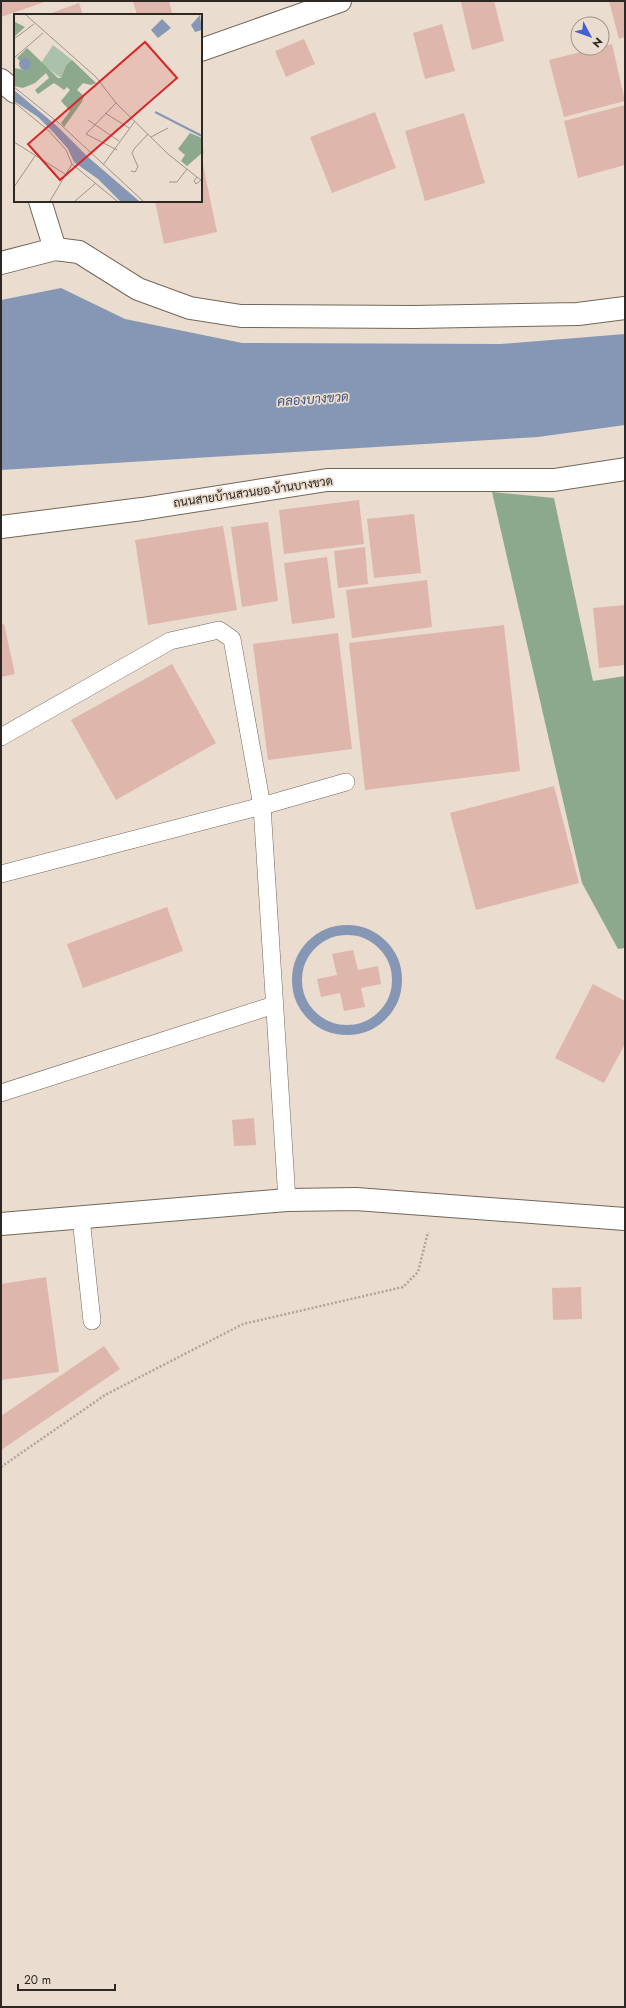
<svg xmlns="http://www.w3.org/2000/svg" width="626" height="2008" font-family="Jost,Sarabun,sans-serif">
<rect width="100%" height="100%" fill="#eadcce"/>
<!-- forest -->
<polygon fill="#8ca98e" points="492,492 554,498 593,681 625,676 625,948 618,949 582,883"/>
<!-- water -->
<polygon fill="#8697b5" points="61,288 125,319 242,343 501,344 625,334 625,425 538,437 1,470 1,300"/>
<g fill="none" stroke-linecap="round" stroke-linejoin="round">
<!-- stream -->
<circle stroke="#8697b5" stroke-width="10" cx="347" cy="980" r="50"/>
</g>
<!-- building -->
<g fill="#dfb6ac">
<polygon points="1,1 47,1 1,17"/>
<polygon points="133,1 169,1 172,13 163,15 137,15"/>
<polygon points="465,1 494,1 504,41 472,50 461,2"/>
<polygon points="609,1 625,1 625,37 619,39"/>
<polygon points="79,3 83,15 46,15"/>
<polygon points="442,24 455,71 425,79 413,33"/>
<polygon points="304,39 315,64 286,77 275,51"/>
<polygon points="612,44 625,101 564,117 549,60"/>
<polygon points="625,105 625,165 578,178 564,121"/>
<polygon points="375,112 396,168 332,193 310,137"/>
<polygon points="464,113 485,183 425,201 405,131"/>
<polygon points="201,141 204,153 201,154"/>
<polygon points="203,165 217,232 164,244 155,201 201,201 201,166"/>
<polygon points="359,500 364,544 284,554 279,510"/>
<polygon points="414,514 421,573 374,578 367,519"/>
<polygon points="268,522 278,601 242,607 231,527"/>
<polygon points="223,526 237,610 148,625 135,540"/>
<polygon points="365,547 368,584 338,588 334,551"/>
<polygon points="327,557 335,618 292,624 284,563"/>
<polygon points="427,580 432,627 352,638 346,590"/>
<polygon points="625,605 625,665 599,668 593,608"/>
<polygon points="4,624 15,674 1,677 1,625"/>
<polygon points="504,625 520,771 365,790 349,643"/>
<polygon points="338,633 352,749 268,760 253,644"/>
<polygon points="172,664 216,743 116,800 71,720"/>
<polygon points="554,786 579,883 476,910 450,813"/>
<polygon points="167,907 183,951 83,988 67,944"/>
<polygon points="353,950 358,970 378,966 381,984 361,988 365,1007 344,1011 340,993 321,997 317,979 337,975 332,954"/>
<polygon points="593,984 625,1001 625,1044 604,1083 555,1058"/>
<polygon points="254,1118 256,1145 234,1146 232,1120"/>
<polygon points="46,1277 59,1372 1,1380 1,1284"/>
<polygon points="581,1287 582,1319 553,1320 552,1288"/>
<polygon points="104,1346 120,1369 1,1450 1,1416"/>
</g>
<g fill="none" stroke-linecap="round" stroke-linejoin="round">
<defs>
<g id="service">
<polyline points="1,737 170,641 219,630 232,639 262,806 287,1200"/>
<polyline points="1,874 262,806 346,782"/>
<polyline points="1,1093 274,1005"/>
<polyline points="81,1218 92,1321"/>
</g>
<g id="minor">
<polyline points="201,50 340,1"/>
<polyline points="1,80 15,92"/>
<polyline points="40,201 55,249"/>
<polyline points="1,263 55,249 79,252 138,289 190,308 241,316 414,317 578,314 625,308"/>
<polyline points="1,527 142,509 327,480 554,480 625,469"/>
</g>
<polyline id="secondary" points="1,1224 287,1200 356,1199 625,1219"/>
</defs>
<!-- service casing -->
<use href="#service" stroke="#73675a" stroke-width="18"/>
<!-- minor casing -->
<use href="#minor" stroke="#73675a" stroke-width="24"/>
<!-- secondary casing -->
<use href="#secondary" stroke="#73675a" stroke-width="24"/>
<!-- path -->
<polyline stroke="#b0a59a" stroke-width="2.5" stroke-dasharray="2 2" stroke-linecap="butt" points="1,1467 105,1395 243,1324 403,1287 418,1272 428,1232"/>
<!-- service -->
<use href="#service" stroke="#fff" stroke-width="17"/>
<!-- minor -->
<use href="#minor" stroke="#fff" stroke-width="22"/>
<!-- secondary -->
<use href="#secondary" stroke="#fff" stroke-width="22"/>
</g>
<g text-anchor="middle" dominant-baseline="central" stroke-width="3.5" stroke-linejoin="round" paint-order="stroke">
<!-- street labels -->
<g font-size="12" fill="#2d2823" stroke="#eadcce">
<text transform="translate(253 492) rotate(-8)">ถนนสายบ้านสวนยอ-บ้านบางขวด</text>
</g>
<!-- water labels -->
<g font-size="13" font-style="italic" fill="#3a527f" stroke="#eadcce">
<text transform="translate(313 399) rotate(-4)">คลองบางขวด</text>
</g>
</g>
<!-- overview -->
<g transform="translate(14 14)">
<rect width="188" height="188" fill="#eadcce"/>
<path d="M39 31 58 46 52 51 47 64 27 49Z" fill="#abc1ac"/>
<path d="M1 8 11 13 0 23V9ZM13 34 44 64H47L52 51 58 46 82 69 77 71 69 69 63 76 70 82 68 88 50 113 47 109 56 97 47 87 56 76 53 73 50 76 40 69 24 80 21 76 35 64 32 59 21 69 9 74 0 72V54L12 56 9 45 6 47 3 44ZM176 119 188 124V139L173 152 167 147 171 141 164 135Z" fill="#8ca98e"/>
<path d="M186 1 188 16 181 18 177 11ZM148 5 157 14 144 24 137 16ZM5 50a6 6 0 1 1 12 0a6 6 0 1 1-12 0ZM0 76 44 113 74 143 125 187H106L84 165 60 148 54 135 41 120 24 103 0 87Z" fill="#8697b5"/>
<path fill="none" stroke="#8697b5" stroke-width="2" d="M141 98 188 122"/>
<path fill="none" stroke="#9e948a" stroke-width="1" d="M12 1 82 63 102 89 154 140 188 167M0 25 20 10M0 44 29 19M0 73 46 110 129 187M0 88 35 117 52 136 58 150 103 187M102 89 72 120 103 136M91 99 115 114M74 106 105 127M137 123 154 114M0 128 51 160M89 151 121 107M117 157 121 158 124 153 118 139 120 135 134 120M183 163 180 167 182 170 187 166M155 168H163L173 155M0 173 21 142M36 187 58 150M61 187 82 169"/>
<path fill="#d62828" fill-opacity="0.15" stroke="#d62828" stroke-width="2" d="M131 28 163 64 46 166 14 130Z"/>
<rect width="188" height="188" fill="none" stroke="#2d2823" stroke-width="2"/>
</g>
<!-- border -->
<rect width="626" height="2008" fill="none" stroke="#2d2823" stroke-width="4"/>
<!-- north arrow -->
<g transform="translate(590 36) rotate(131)"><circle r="19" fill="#eadcce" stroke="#9e948a"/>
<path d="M0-3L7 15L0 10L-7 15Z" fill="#4360d3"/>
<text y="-6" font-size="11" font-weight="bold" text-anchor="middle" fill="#2d2823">N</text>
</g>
<!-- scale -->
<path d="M18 1984v6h97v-6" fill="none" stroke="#2d2823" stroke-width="2"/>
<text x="24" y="1984" font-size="12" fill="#2d2823" stroke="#eadcce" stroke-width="3" paint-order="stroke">20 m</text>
</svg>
